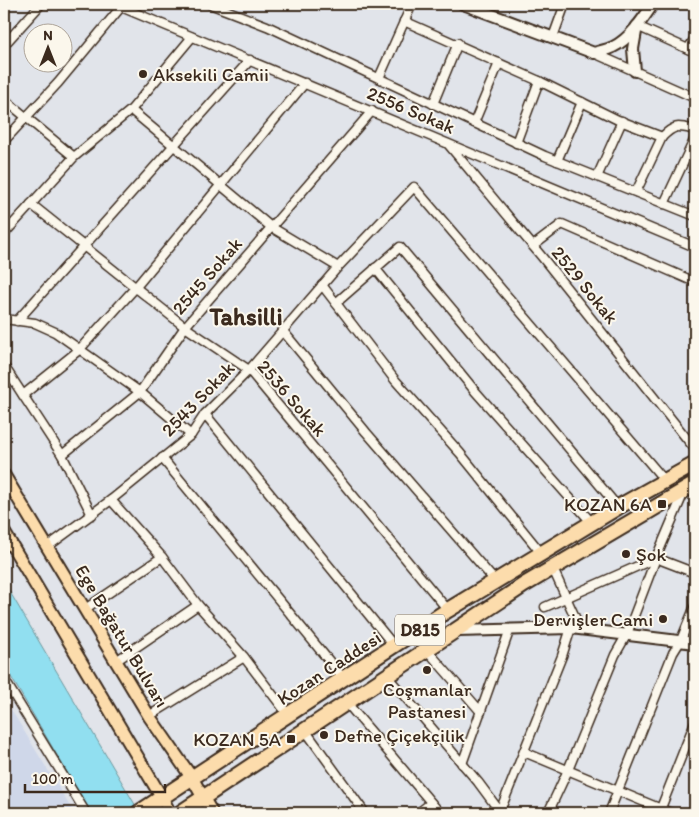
<svg xmlns="http://www.w3.org/2000/svg" width="699" height="817" font-family="Itim,sans-serif">
<rect width="100%" height="100%" fill="#e1e4ea"/>
<filter id="ink" filterUnits="userSpaceOnUse"><feTurbulence type="fractalNoise" baseFrequency=".02" numOctaves="2"/><feDisplacementMap in="SourceGraphic" scale="10" xChannelSelector="R" yChannelSelector="G"/><feConvolveMatrix kernelMatrix="1 2 1 2 8 2 1 2 1" color-interpolation-filters="sRGB"/></filter>
<g filter="url(#ink)">
<!-- built -->
<polygon fill="#cfd7e9" points="4,698 74,813 4,813"/>
<!-- water -->
<polygon fill="#91dff0" stroke="#6f979c" points="4,582 140,813 91,813 4,665"/>
<g fill="none" stroke-linecap="round" stroke-linejoin="round">
<defs>
<g id="street">
<polyline points="114,4 695,247"/>
<polyline points="210,4 267,26 545,156 695,216"/>
<polyline points="404,21 539,81 618,120 662,137 636,192"/>
<polyline points="637,26 688,49"/>
<polyline points="553,37 565,4"/>
<polyline points="695,38 688,49 695,52"/>
<polyline points="4,45 41,4"/>
<polyline points="594,53 695,98"/>
<polyline points="379,78 412,4"/>
<polyline points="4,99 74,157"/>
<polyline points="433,104 458,43"/>
<polyline points="131,110 271,227 338,267"/>
<polyline points="474,123 499,63"/>
<path d="M662 137C675 124 678 126 695 130"/>
<polyline points="4,141 58,83 121,7"/>
<polyline points="516,143 539,81"/>
<polyline points="448,144 542,257 695,449"/>
<polyline points="557,161 582,102"/>
<polyline points="597,177 622,121"/>
<polyline points="31,204 185,327 249,370 448,610"/>
<polyline points="664,204 695,138"/>
<polyline points="4,234 74,157 131,110 192,37"/>
<polyline points="533,246 562,224 695,282"/>
<polyline points="375,268 475,391 592,523"/>
<polyline points="322,285 395,380 460,453 542,554"/>
<polyline points="336,303 400,247 618,507"/>
<polyline points="4,319 35,323 55,332 140,392 191,435"/>
<polyline points="17,321 250,60"/>
<polyline points="283,331 366,432 496,582"/>
<polyline points="4,366 62,455 92,515"/>
<polyline points="23,395 79,350 136,287 305,83"/>
<polyline points="205,414 395,647"/>
<polyline points="62,455 140,392 185,327 372,111"/>
<polyline points="162,458 344,679"/>
<polyline points="111,500 162,557 198,605 244,657 289,716"/>
<polyline points="47,547 111,500 191,435 205,414 249,370 338,267 414,187 666,482"/>
<polyline points="553,569 580,628"/>
<polyline points="545,607 656,558 695,573"/>
<polyline points="85,609 162,557"/>
<polyline points="427,650 481,712"/>
<polyline points="116,661 198,605"/>
<polyline points="387,676 478,782 501,813"/>
<polyline points="4,679 86,813"/>
<polyline points="346,702 440,813"/>
<polyline points="149,716 244,657"/>
<polyline points="305,730 365,813"/>
<polyline points="524,752 671,813"/>
<polyline points="462,764 510,629"/>
<polyline points="418,813 431,803"/>
<polyline points="497,813 500,811 562,656 571,628"/>
<polyline points="548,813 568,770 615,655 627,634 656,558 684,492"/>
<polyline points="609,813 673,653 681,640 695,606"/>
<polyline points="659,813 695,722"/>
</g>
<g id="secondary">
<path d="M463 4 594 53C600 51 607 50 613 47 630 39 643 19 653 4"/>
<polyline points="635,71 633,49 637,26"/>
<polyline points="457,631 571,628 695,643"/>
</g>
<g id="primary">
<polyline points="4,475 149,716 192,778 212,813"/>
<polyline points="4,532 162,798 170,813"/>
</g>
<g id="highway">
<polyline points="138,813 448,610 618,507 695,464"/>
<polyline points="180,813 524,585 695,484"/>
</g>
</defs>
<!-- street casing -->
<use href="#street" stroke="#3b2a1e" stroke-width="11"/>
<!-- secondary casing -->
<use href="#secondary" stroke="#3b2a1e" stroke-width="14"/>
<!-- primary casing -->
<use href="#primary" stroke="#3b2a1e" stroke-width="15"/>
<!-- highway casing -->
<use href="#highway" stroke="#3b2a1e" stroke-width="18"/>
<!-- street -->
<use href="#street" stroke="#fbf7ec" stroke-width="8"/>
<!-- secondary -->
<use href="#secondary" stroke="#fbf7ec" stroke-width="10"/>
<!-- primary -->
<use href="#primary" stroke="#fcdcac" stroke-width="11"/>
<!-- highway -->
<use href="#highway" stroke="#fcdcac" stroke-width="14"/>
</g>
</g>
<!-- markers -->
<g fill="#3b2a1e" stroke="#fbf7ec" stroke-width="2">
<circle cx="143" cy="74" r="5"/>
<rect x="657" y="499" width="10" height="10" rx="2.5"/>
<circle cx="626" cy="554" r="5"/>
<circle cx="663" cy="619" r="5"/>
<circle cx="427" cy="670" r="5"/>
<circle cx="324" cy="735" r="5"/>
<rect x="286" y="734" width="10" height="10" rx="2.5"/>
</g>
<g text-anchor="middle" dominant-baseline="central" stroke-width="4" stroke-linejoin="round" paint-order="stroke">
<!-- shield labels -->
<rect fill="#fbf7ec" stroke="#75685c" stroke-width="1" x="395" y="614.5" width="50" height="31" rx="4"/>
<g font-size="18" font-weight="bold" fill="#3b2a1e">
<text x="420" y="630">D815</text>
</g>
<!-- poi labels -->
<g font-size="19" fill="#3b2a1e" stroke="#fbf7ec" text-anchor="start">
<text x="153" y="74">Aksekili Camii</text>
<text x="652" y="504" text-anchor="end">KOZAN 6A</text>
<text x="636" y="554">Şok</text>
<text x="653" y="619" text-anchor="end">Dervişler Cami</text>
<text x="427" y="689" text-anchor="middle">Coşmanlar<tspan x="427" dy="22">Pastanesi</tspan></text>
<text x="334" y="735">Defne Çiçekçilik</text>
<text x="281" y="739" text-anchor="end">KOZAN 5A</text>
</g>
<!-- street labels -->
<g font-size="19" fill="#3b2a1e" stroke="#fbf7ec">
<text transform="translate(411 110) rotate(23)">2556 Sokak</text>
<text transform="translate(207 276) rotate(-49)">2545 Sokak</text>
<text transform="translate(585 285) rotate(51)">2529 Sokak</text>
<text transform="translate(292 398) rotate(49)">2536 Sokak</text>
<text transform="translate(198 399) rotate(-46)">2543 Sokak</text>
<text transform="translate(122 636) rotate(59)">Ege Bağatur Bulvarı</text>
<text transform="translate(329 668) rotate(-33)">Kozan Caddesi</text>
</g>
<!-- district labels -->
<g font-size="24" font-weight="bold" fill="#3b2a1e" stroke="#fbf7ec">
<text x="246" y="316">Tahsilli</text>
</g>
</g>
<!-- margin -->
<rect width="699" height="817" fill="none" stroke="#fbf7ec" stroke-width="20"/>
<rect x="10" y="10" width="679" height="797" fill="none" stroke="#3b2a1e" stroke-width="2" filter="url(#ink)"/>
<!-- north arrow -->
<g transform="translate(48 48)"><circle r="24" fill="#fbf7ec" stroke="#aea59a"/>
<path d="M0-4L9 19L0 12L-9 19Z" fill="#3b2a1e"/>
<text y="-8" font-size="14" font-weight="bold" text-anchor="middle" fill="#3b2a1e">N</text>
</g>
<!-- scale -->
<path d="M25 784v8h140v-8" fill="none" stroke="#3b2a1e" stroke-width="2.5"/>
<text x="32" y="784" font-size="15" fill="#3b2a1e" stroke="#fbf7ec" stroke-width="4" paint-order="stroke">100 m</text>
</svg>
